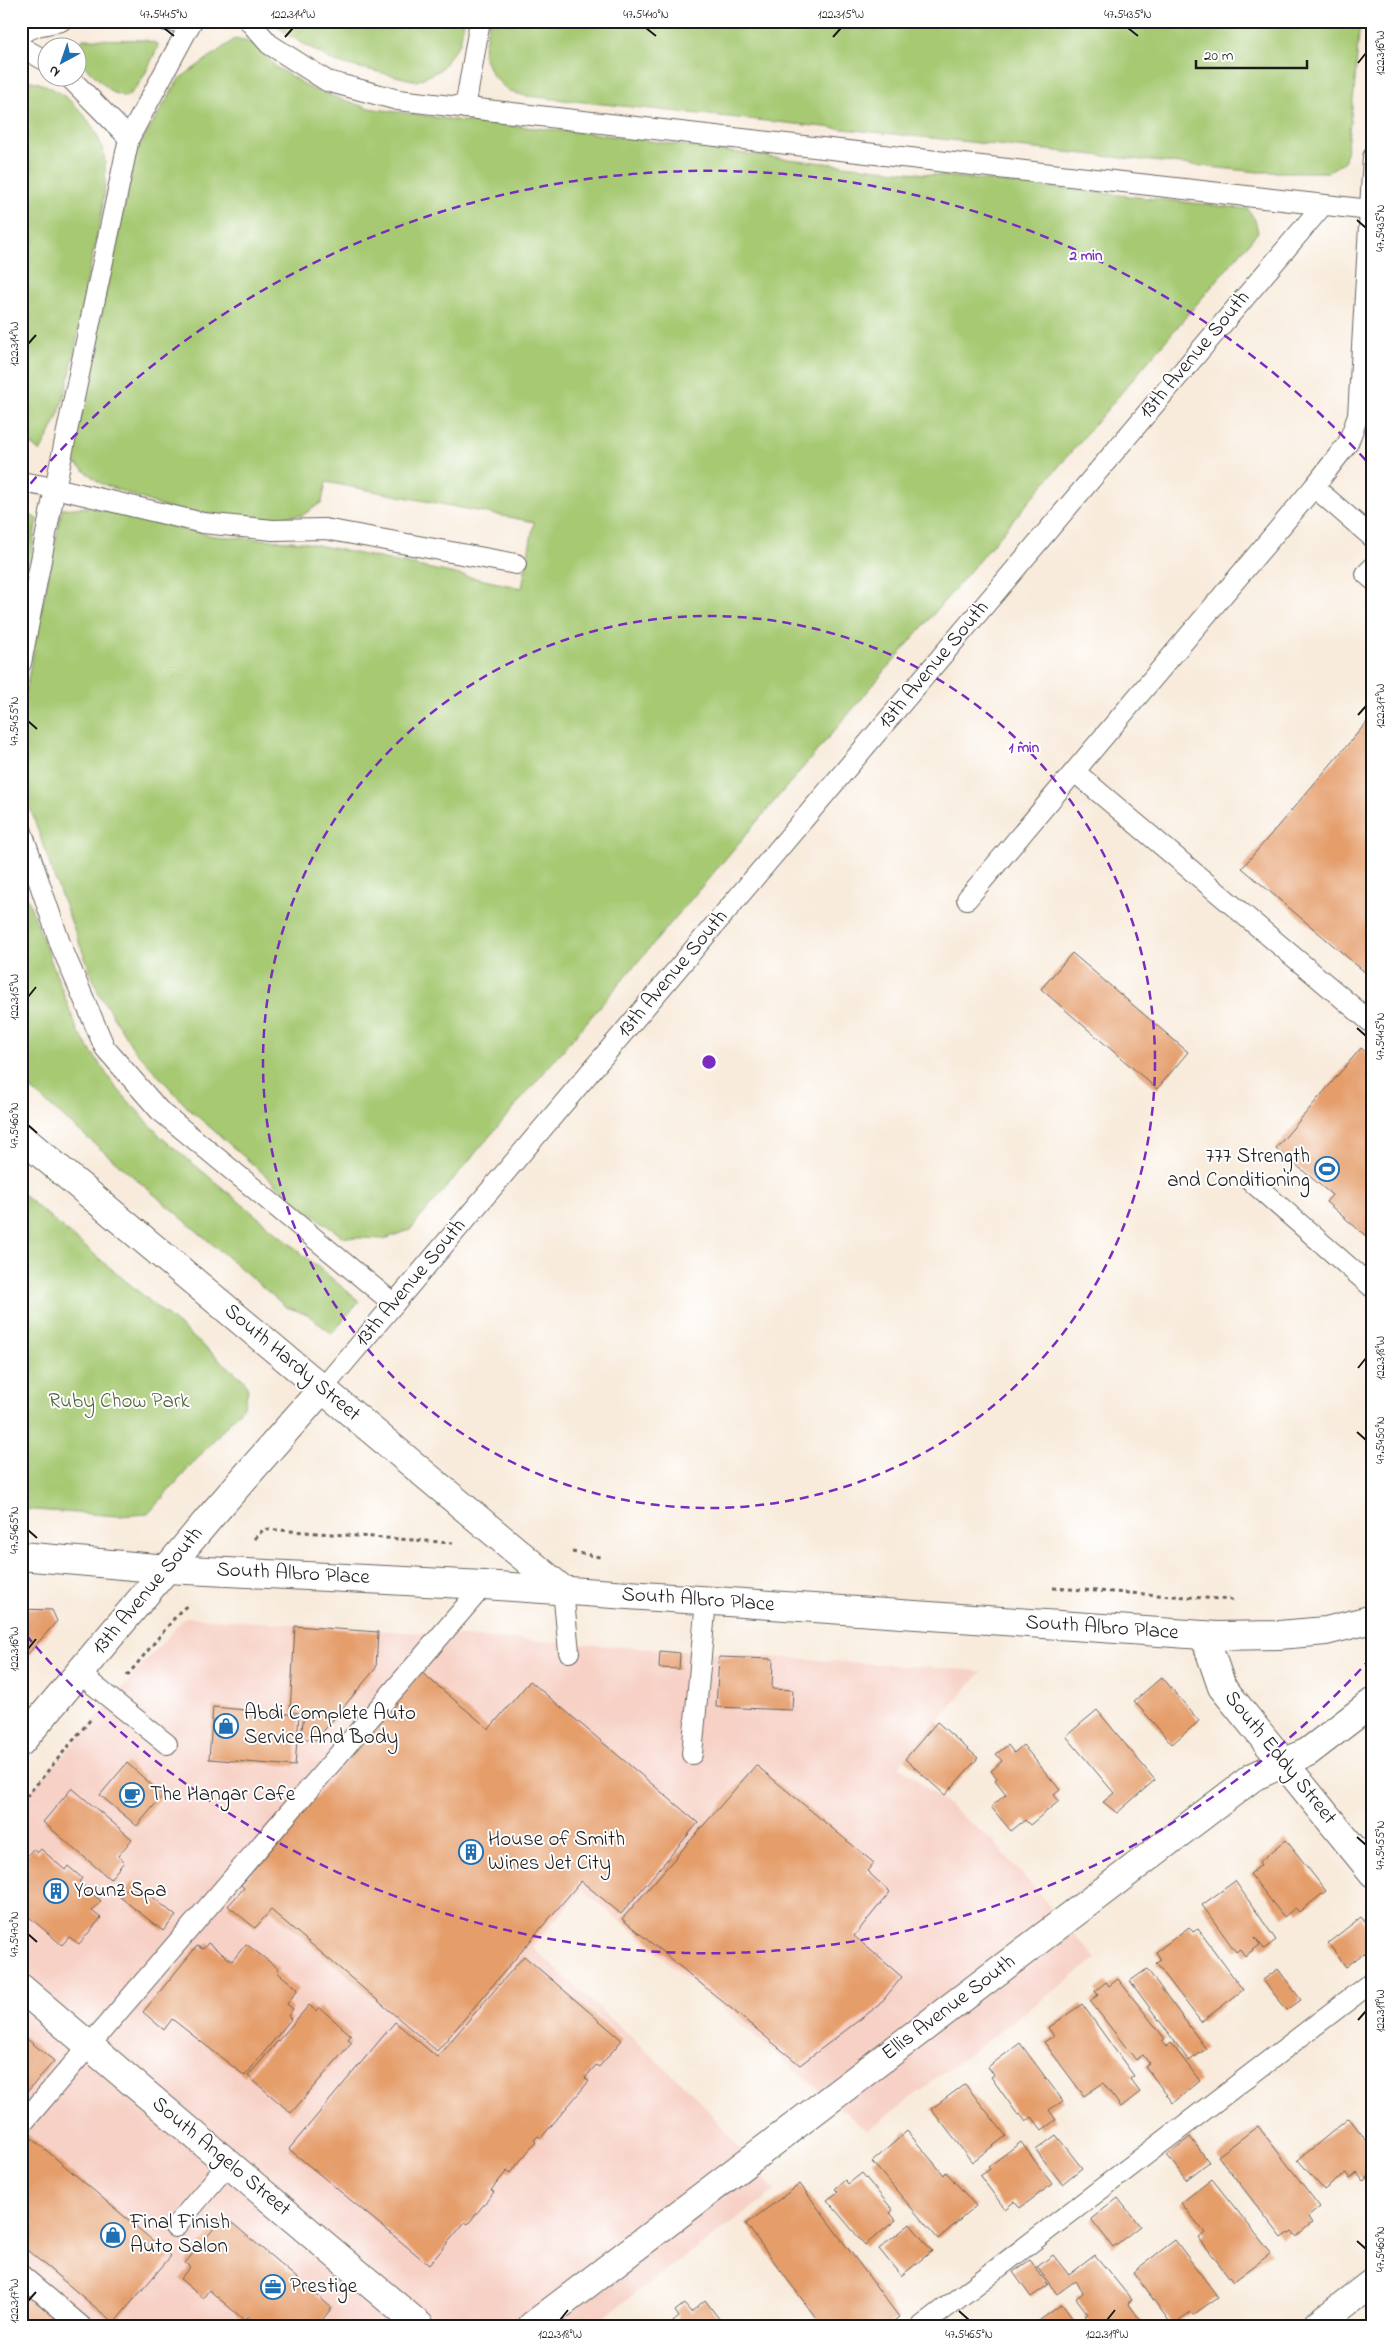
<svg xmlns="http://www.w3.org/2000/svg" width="1394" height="2347" font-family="'Indie Flower',sans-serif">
<rect width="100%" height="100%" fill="#fff"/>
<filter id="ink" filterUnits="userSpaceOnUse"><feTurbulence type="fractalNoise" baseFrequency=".02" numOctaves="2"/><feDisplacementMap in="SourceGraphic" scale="10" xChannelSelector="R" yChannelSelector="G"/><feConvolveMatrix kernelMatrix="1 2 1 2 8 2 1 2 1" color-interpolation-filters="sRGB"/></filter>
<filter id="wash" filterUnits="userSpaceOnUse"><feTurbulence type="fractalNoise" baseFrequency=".0096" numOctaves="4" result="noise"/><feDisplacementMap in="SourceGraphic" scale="20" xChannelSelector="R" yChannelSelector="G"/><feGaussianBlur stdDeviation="1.12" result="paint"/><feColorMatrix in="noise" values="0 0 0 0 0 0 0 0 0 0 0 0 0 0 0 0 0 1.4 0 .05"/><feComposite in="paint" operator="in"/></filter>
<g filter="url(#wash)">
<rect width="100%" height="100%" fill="#f8ebdb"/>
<!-- built -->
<g fill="#f7d1c6">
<polygon points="21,1606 53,1608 58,1623 21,1667"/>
<polygon points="185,1617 982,1671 899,1766 993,1841 1096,1959 867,2131 582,1889 532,1947 695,2095 775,2191 591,2326 21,2326 21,1803"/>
</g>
<!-- green -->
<g fill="#a6c972" stroke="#617247">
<polygon points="274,21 464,21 460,43 440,70 417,81 335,62 285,33"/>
<polygon points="489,21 1360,21 1354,92 1345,161 1328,172 1258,172 526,96 508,91 492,75 483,54"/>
<path d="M83 39 145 40 158 44 157 49C149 65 141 87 126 97L112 92 78 60V48L75 47Z"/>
<polygon points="235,39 254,43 276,67 312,89 368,108 470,122 590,133 769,157 1248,209 1255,220 1258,232 410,1230 384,1239 343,1237 303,1208 189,1109 133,1048 99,994 54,877 21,781 21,713 62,509 88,507 214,536 303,542 522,588 534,522 326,482 322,502 303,515 247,520 167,508 100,483 72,461 83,401 136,151 179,79"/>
<path d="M21 80C61 80 104 126 105 165 107 203 95 244 87 281 79 320 75 363 63 400 58 419 49 435 40 452L33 446 21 431V286L28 279 21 272Z"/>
<polygon points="21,510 37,519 21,618"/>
<polygon points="21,881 78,1032 114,1085 161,1137 359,1301 332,1334 307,1314 286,1307 21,1081"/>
<polygon points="21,1193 244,1380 248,1390 244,1406 148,1514 118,1516 21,1509"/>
</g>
<g id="blocks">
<!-- building -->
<g fill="#e59d6b">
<polygon points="1373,715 1373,979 1242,868"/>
<polygon points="1072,953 1188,1052 1157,1089 1041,989"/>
<polygon points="1361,1048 1373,1058 1373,1242 1326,1202 1332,1195 1276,1148"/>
<polygon points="21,1609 52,1610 57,1621 21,1662"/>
<polygon points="295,1626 378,1632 376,1668 316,1740 301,1738 304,1713 290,1712"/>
<polygon points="660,1651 680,1653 679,1669 659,1668"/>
<polygon points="719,1657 773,1659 772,1689 793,1690 792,1710 716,1707"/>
<polygon points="421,1672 489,1729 530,1681 698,1823 621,1914 581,1881 437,2051 271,1910 255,1928 228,1906 244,1888 241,1885"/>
<polygon points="1162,1677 1199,1721 1172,1744 1134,1701"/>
<polygon points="213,1707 299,1715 295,1766 209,1759"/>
<polygon points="1097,1710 1155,1780 1117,1813 1103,1802 1114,1793 1066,1736"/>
<polygon points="937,1722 978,1758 945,1795 905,1759"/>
<polygon points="1008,1745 1014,1753 1023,1745 1060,1790 1054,1795 1059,1801 1030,1825 1025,1820 1011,1831 991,1807 1006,1794 995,1780 997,1778 991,1771 1002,1761 996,1754"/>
<polygon points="127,1763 163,1795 137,1826 100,1795"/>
<polygon points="756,1765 874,1863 867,1871 890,1892 854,1936 902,1977 879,2005 800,2065 622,1919"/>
<polygon points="72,1788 132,1839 118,1856 124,1862 110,1879 43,1822"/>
<polygon points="1286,1840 1326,1891 1299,1912 1295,1908 1284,1917 1250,1874 1261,1865 1259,1862"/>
<polygon points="33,1849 37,1853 41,1849 65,1870 68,1866 82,1878 79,1882 101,1901 92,1911 101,1918 79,1944 69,1937 62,1945 21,1910 21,1871 24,1868 21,1863"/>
<polygon points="133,1881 176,1916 163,1931 120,1897"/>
<polygon points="1235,1881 1276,1940 1264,1949 1255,1937 1260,1945 1245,1956 1240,1949 1236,1952 1202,1905"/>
<polygon points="1361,1917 1373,1932 1373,1946 1346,1967 1328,1943"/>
<polygon points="1189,1927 1193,1932 1198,1929 1243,1990 1201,2022 1156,1963 1161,1960 1156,1952"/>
<polygon points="208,1943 232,1961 246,1944 279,1969 277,1972 298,1989 287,2004 293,2009 288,2016 291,2019 245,2076 172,2019 164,2030 143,2012 197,1946 203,1949"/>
<polygon points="524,1956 622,2040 599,2067 596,2065 585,2078 589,2081 541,2138 538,2136 534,2140 536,2142 510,2173 507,2171 491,2190 494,2192 468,2224 465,2222 429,2265 289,2149 395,2022 437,2057"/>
<polygon points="1147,1969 1206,2049 1189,2061 1130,1981"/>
<polygon points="1278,1969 1301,2000 1287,2010 1263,1980"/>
<polygon points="1118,1979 1165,2039 1162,2041 1166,2047 1171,2043 1200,2081 1173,2103 1145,2066 1149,2063 1143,2055 1136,2060 1090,2001 1098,1995 1095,1991 1106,1982 1109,1986"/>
<polygon points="1082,2004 1134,2076 1130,2079 1140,2092 1121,2107 1103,2083 1084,2096 1044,2042 1054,2036 1048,2028"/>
<polygon points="309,2005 316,2011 319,2007 351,2035 348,2039 352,2042 291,2113 248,2076"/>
<polygon points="21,2034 54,2061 21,2099"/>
<polygon points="1020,2043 1063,2101 1049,2110 1056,2120 1042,2130 1032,2117 1026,2122 1020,2114 1018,2115 991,2077 994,2075 988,2067"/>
<polygon points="965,2084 1006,2136 972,2162 931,2109"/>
<polygon points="1349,2118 1373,2149 1373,2162 1370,2164 1373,2167 1373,2173 1363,2181 1357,2173 1350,2179 1346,2173 1324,2190 1298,2160"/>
<polygon points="1258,2126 1320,2207 1308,2217 1312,2223 1296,2236 1292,2231 1282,2238 1218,2156"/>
<polygon points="907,2131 944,2175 946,2172 976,2206 938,2239 872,2162"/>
<polygon points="27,2134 171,2256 114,2323 21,2245 21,2142"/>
<polygon points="1056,2135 1082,2168 1062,2184 1036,2150"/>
<polygon points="1190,2137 1209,2162 1186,2180 1167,2155"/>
<polygon points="1021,2142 1052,2184 1020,2208 1015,2201 1005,2209 980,2176 990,2169 988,2167"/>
<polygon points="862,2173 893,2210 890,2213 896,2220 865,2245 827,2200 838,2192 835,2189 845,2180 848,2184"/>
<polygon points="1212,2179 1271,2253 1233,2282 1199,2238 1205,2233 1181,2203"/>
<polygon points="800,2184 899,2317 887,2326 822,2326 746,2224"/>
<polygon points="1118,2198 1140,2226 1113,2247 1091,2219"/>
<polygon points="221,2220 228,2225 231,2222 332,2308 317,2326 259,2326 248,2316 244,2320 209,2290 203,2298 180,2279 190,2267 185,2263"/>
<polygon points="910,2224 932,2251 901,2276 879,2249"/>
<polygon points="1175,2240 1218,2297 1193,2315 1191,2312 1172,2325 1133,2272"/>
<polygon points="1053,2255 1069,2275 1095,2255 1132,2300 1128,2303 1145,2326 1093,2326 1085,2316 1088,2314 1076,2298 1083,2293 1075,2281 1057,2294 1037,2267"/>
<polygon points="1030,2260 1048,2285 1031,2297 1013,2272"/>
<polygon points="21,2289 65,2326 21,2326"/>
<polygon points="705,2300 720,2320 718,2321 721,2325 726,2321 730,2326 668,2326 679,2317 675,2311 684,2304 691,2312"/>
<polygon points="1062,2304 1078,2326 1032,2326"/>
</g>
</g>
</g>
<g filter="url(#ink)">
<use href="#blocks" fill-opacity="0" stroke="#69645f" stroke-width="1"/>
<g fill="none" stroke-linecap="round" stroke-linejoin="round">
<defs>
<g id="service">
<polyline points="167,21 191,22"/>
<polyline points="249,21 269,44 327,81 398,100 1370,210"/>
<polyline points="21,33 37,26 61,21"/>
<polyline points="21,47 48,62"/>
<polyline points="70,78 129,138"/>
<polyline points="465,108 480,21"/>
<polyline points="21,482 55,488 203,523 273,530 325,529 516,564"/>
<polyline points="1314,487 1373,538"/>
<polyline points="1373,567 1366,574 1373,580"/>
<polyline points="21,663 55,488 129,138 192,21"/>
<polyline points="1075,772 1373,1024"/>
<polyline points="21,829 61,946 105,1048 159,1110 394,1304"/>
<polyline points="967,899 1314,487 1348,443 1358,416 1373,157"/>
<polyline points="1252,1182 1373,1288"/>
<polyline points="323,1388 1323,205"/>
<polyline points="563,1590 569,1652"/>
<polyline points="80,1674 167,1744"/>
<polyline points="692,1754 706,1601"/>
<polyline points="21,2125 484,1585"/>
<polyline points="175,2227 228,2164"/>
<polyline points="21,2275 81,2326"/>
<polyline points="922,2326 1373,1981"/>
</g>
<g id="minor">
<polyline points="1204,1635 1222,1687 1373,1873"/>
<polyline points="21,1988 420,2326"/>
<polyline points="532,2326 1253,1777 1308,1752 1373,1702"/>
<polyline points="1316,2326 1373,2282"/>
</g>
<g id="tertiary">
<polyline points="21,1137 563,1590"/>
<polyline points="21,1556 167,1569 484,1585 1217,1636 1279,1635 1326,1631 1373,1619"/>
<polyline points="21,1742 211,1516 323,1388"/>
</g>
</defs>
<!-- service casing -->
<use href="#service" stroke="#69645f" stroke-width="22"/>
<!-- minor casing -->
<use href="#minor" stroke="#69645f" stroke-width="30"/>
<!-- tertiary casing -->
<use href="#tertiary" stroke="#69645f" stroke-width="30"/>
<!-- path -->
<g stroke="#69645f" stroke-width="3" stroke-dasharray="4 4" stroke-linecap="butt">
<polyline points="254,1539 264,1529 453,1543"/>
<polyline points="572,1552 600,1557"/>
<polyline points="1053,1588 1234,1600"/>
<polyline points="127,1676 181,1610 190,1604"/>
<polyline points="21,1803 91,1719"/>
</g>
<!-- service -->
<use href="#service" stroke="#fff" stroke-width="20"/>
<!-- minor -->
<use href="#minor" stroke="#fff" stroke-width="28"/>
<!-- tertiary -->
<use href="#tertiary" stroke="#fff" stroke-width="28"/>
</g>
</g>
<!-- ticks -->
<path fill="none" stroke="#1c1c1c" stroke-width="2" d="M164 28 174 36M646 28 656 36M1128 28 1138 36M285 37 293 28M833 37 841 28M1358 63 1366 53M1357 220 1366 228M28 344 36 335M1358 715 1366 706M28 721 37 729M28 997 36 987M1357 1028 1366 1036M28 1125 37 1133M1358 1368 1366 1358M1357 1432 1366 1440M28 1530 37 1538M28 1649 36 1639M1357 1837 1366 1845M28 1934 37 1942M1358 2020 1366 2011M1357 2241 1366 2249M28 2301 36 2292M959 2311 969 2320M560 2320 568 2310M1107 2320 1115 2310"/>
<!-- distance rings -->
<g fill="none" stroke="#7b2cbf" stroke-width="2.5" stroke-dasharray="9 6">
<circle cx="709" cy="1062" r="446"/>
<path d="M1371 1658A891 891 0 0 1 21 1629M21 495A891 891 0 0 1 1371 466"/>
</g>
<!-- icons -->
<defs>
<symbol id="stadium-ring" viewBox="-11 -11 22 22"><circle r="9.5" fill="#fff" stroke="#1f6fb2" stroke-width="1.5"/><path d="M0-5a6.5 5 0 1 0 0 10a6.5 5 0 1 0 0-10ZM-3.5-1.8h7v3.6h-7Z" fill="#1f6fb2"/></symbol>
<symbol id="shop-ring" viewBox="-11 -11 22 22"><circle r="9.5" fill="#fff" stroke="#1f6fb2" stroke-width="1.5"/><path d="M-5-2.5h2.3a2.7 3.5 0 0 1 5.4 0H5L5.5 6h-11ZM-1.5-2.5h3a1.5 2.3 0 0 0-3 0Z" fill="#1f6fb2"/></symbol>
<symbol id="cafe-ring" viewBox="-11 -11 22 22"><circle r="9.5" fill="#fff" stroke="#1f6fb2" stroke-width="1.5"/><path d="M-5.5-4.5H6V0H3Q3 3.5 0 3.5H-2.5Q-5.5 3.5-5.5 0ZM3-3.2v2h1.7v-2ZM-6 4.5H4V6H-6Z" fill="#1f6fb2"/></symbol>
<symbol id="building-ring" viewBox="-11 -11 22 22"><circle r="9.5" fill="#fff" stroke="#1f6fb2" stroke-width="1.5"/><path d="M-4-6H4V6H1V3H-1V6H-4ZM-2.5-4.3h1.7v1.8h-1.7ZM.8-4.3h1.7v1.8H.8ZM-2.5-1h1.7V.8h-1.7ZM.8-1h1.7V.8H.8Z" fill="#1f6fb2"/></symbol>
<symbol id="office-ring" viewBox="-11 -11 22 22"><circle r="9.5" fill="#fff" stroke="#1f6fb2" stroke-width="1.5"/><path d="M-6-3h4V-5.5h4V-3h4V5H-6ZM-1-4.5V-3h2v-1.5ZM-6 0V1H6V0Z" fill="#1f6fb2"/></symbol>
</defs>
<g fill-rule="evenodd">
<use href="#stadium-ring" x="1313" y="1155" width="28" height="28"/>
<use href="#shop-ring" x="212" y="1712" width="28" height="28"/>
<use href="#cafe-ring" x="118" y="1781" width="28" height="28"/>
<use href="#building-ring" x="457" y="1838" width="28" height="28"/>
<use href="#building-ring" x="42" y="1877" width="28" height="28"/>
<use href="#shop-ring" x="99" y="2221" width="28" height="28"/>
<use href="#office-ring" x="259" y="2273" width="28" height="28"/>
</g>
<g text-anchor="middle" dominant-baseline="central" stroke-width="4" stroke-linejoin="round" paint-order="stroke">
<!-- street labels -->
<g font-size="21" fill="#1c1c1c" stroke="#fff">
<text transform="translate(1195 355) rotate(-50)">13th Avenue South</text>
<text transform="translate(934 665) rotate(-50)">13th Avenue South</text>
<text transform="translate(673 974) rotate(-50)">13th Avenue South</text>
<text transform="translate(411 1283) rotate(-50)">13th Avenue South</text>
<text transform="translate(292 1363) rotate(40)">South Hardy Street</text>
<text transform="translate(293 1574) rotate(3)">South Albro Place</text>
<text transform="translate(148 1591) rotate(-50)">13th Avenue South</text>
<text transform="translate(698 1600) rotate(4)">South Albro Place</text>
<text transform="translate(1102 1628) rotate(4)">South Albro Place</text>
<text transform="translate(1280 1758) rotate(51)">South Eddy Street</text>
<text transform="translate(949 2008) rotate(-37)">Ellis Avenue South</text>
<text transform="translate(221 2157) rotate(40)">South Angelo Street</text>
</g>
<!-- poi labels -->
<g font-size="21" fill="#1c1c1c" stroke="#fff" text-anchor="start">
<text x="1310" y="1157" text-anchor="end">777 Strength<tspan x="1310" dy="24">and Conditioning</tspan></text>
<text x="244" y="1714">Abdi Complete Auto<tspan x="244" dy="24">Service And Body</tspan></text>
<text x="150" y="1795">The Hangar Cafe</text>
<text x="488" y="1840">House of Smith<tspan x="488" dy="24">Wines Jet City</tspan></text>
<text x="74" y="1891">Younz Spa</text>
<text x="130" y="2223">Final Finish<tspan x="130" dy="24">Auto Salon</tspan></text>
<text x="290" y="2287">Prestige</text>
</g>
<!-- park labels -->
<g font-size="21" fill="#53613e" stroke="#fff">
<text x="119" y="1402">Ruby Chow Park</text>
</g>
</g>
<circle cx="709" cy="1062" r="8" fill="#7b2cbf" stroke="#fff" stroke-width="2.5"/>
<g font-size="15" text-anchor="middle" font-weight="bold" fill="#7b2cbf" stroke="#fff" stroke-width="4" stroke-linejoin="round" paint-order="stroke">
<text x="1086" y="260">2 min</text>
<text x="1024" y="752">1 min</text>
</g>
<!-- margin -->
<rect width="1394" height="2347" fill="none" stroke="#fff" stroke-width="55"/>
<!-- north arrow -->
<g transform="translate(62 62) rotate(220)"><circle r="24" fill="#ffffff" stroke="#a4a4a4"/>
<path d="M0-4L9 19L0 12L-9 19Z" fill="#1f6fb2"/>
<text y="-8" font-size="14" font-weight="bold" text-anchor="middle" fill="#1c1c1c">N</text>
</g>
<!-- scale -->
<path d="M1196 60v8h111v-8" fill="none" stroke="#1c1c1c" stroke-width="2.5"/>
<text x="1204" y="60" font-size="15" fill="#1c1c1c" stroke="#ffffff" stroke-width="4" paint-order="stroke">20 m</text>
<rect x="28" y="28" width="1338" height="2292" fill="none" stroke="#1c1c1c" stroke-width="2"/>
<g font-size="12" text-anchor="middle" fill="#1c1c1c">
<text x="164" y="18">47.5445°N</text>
<text x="293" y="18">122.314°W</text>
<text x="646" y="18">47.5440°N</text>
<text x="841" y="18">122.315°W</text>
<text x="1128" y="18">47.5435°N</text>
<text transform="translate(1380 53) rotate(-90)" y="4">122.316°W</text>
<text transform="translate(1380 228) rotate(-90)" y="4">47.5435°N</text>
<text transform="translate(14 344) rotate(-90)" y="4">122.314°W</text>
<text transform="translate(1380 706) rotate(-90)" y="4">122.317°W</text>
<text transform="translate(14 721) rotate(-90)" y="4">47.5455°N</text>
<text transform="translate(14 997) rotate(-90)" y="4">122.315°W</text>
<text transform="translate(1380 1036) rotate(-90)" y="4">47.5445°N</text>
<text transform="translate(14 1125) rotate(-90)" y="4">47.5460°N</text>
<text transform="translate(1380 1358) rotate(-90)" y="4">122.318°W</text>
<text transform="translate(1380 1440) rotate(-90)" y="4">47.5450°N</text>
<text transform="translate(14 1530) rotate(-90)" y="4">47.5465°N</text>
<text transform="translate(14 1649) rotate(-90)" y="4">122.316°W</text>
<text transform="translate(1380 1845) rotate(-90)" y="4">47.5455°N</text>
<text transform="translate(14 1934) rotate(-90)" y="4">47.5470°N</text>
<text transform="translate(1380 2011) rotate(-90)" y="4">122.319°W</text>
<text transform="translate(1380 2249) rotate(-90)" y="4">47.5460°N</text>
<text transform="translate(14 2301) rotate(-90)" y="4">122.317°W</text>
<text x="560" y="2338">122.318°W</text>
<text x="969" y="2338">47.5465°N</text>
<text x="1107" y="2338">122.319°W</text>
</g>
</svg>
